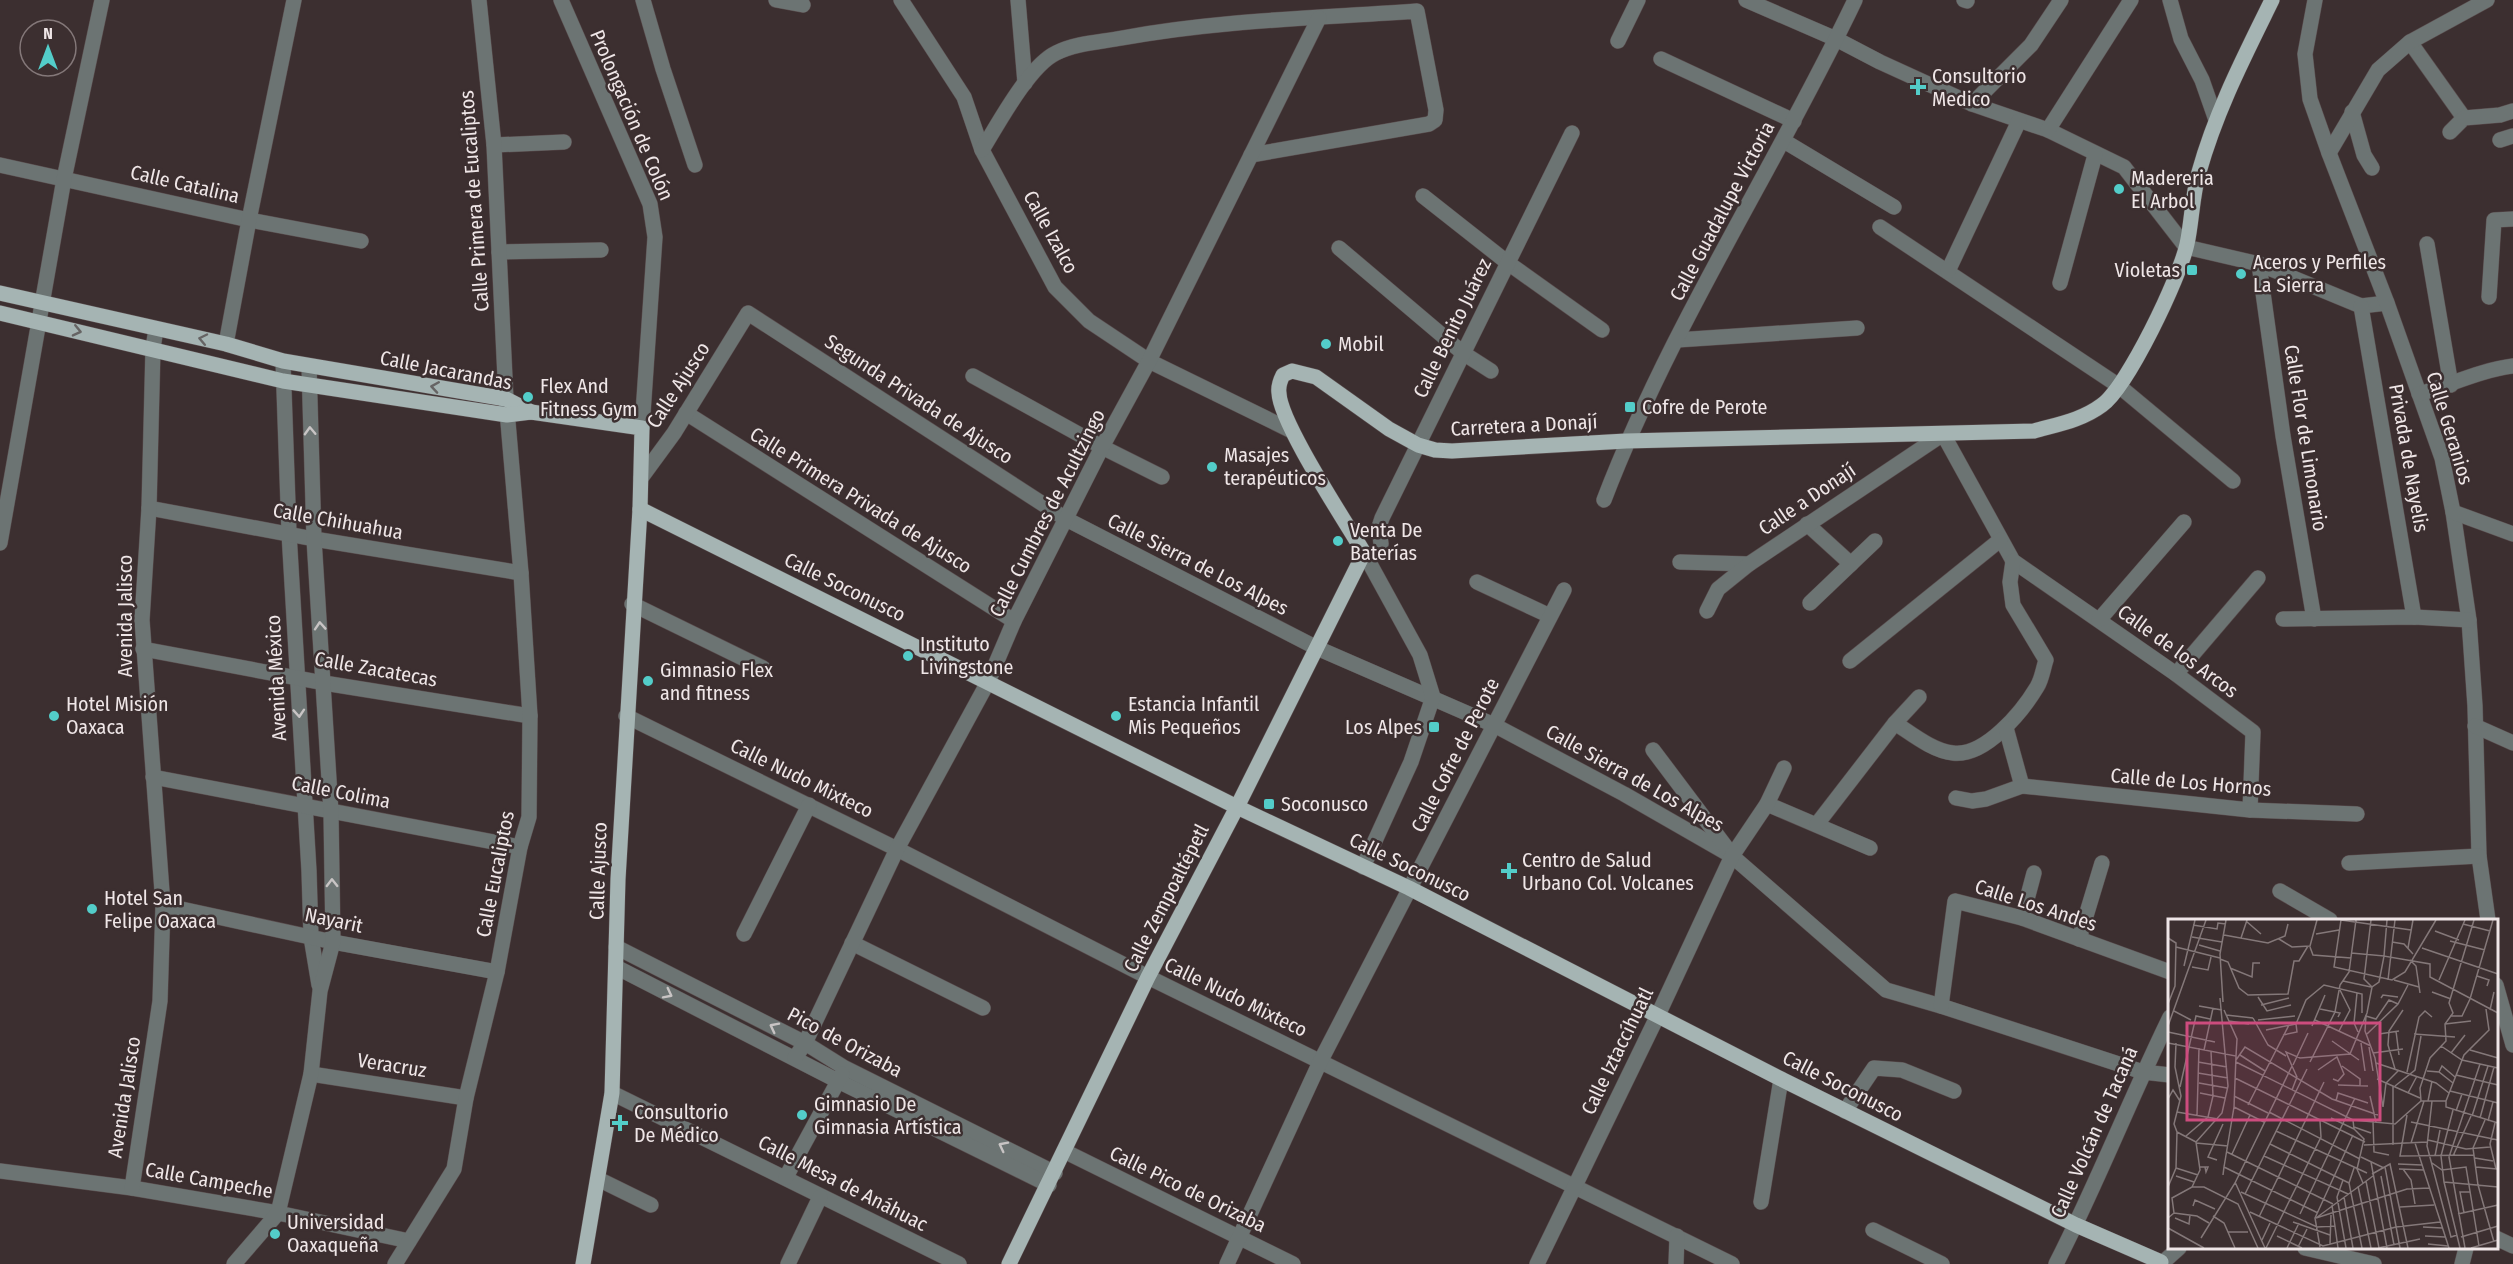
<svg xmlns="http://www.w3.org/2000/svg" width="2513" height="1264" font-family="'Fira Sans Condensed',sans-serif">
<rect width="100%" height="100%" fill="#3c2f30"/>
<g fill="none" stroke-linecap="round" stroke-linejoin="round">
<defs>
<g id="minor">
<polyline points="561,0 650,204 655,237 642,428"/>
<polyline points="643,0 663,69 695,165"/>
<polyline points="776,0 803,5"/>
<polyline points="901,0 964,97 982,150 1055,287 1089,321 1149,361 1292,431"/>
<polyline points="1018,0 1025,83"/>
<polyline points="1746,0 1836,39 1880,62 1972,104 2048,130 2124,167 2186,247 2259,264 2361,306 2387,303"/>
<polyline points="1964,0 1967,1"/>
<polyline points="2170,0 2181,39 2202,80 2216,120"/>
<polyline points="2315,0 2305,54 2310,99 2329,153 2387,303 2442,458 2453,512 2469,620 2475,706 2479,856 2488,920"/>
<polyline points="1618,41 1638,0"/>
<polyline points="2410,42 2464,118"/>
<polyline points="1661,59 1794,121"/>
<polyline points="1972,104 2031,45 2061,0"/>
<polyline points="2352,112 2364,155 2372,168"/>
<polyline points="2048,130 2131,0"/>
<polyline points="2450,132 2464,118 2500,115 2513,111"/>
<polyline points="2500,140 2513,136"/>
<polyline points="1784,141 1894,207"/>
<polyline points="494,145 564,142"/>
<path d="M982 150C998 124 1029 66 1056 53 1075 43 1101 42 1122 38 1220 20 1319 18 1417 11L1436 110 1435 120 1429 124 1251 155"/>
<polyline points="2329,153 2378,70 2410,42 2487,0"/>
<polyline points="0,165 249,220 361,241"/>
<polyline points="1423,196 1508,263 1602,330"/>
<polyline points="1880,227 2119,386 2233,481"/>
<polyline points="2427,244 2451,385"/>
<polyline points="1339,248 1463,353 1491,371"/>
<polyline points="499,252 601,250"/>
<polyline points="2259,264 2283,436 2314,619"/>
<polyline points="1948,271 2019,121"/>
<polyline points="2060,283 2095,155"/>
<polyline points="2489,297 2494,220 2513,219"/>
<polyline points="2361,306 2414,617"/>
<polyline points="1677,340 1857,328"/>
<polyline points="226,344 249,220 294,0"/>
<polyline points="283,361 289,533 309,871 311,937 319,985"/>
<polyline points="973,376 1102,447 1162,477"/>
<path d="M2419 394C2450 385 2481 370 2513 366"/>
<polyline points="686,413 1014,621"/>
<polyline points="641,478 674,433 748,313 1066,519 1317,648 1494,725 1624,794 1732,856 1886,990 1941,1006 2143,1072 2170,1075"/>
<path d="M1604 500C1671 325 1775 168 1855 0"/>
<polyline points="149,508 314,539 521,573"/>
<polyline points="2453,512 2513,534"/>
<polyline points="1807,524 1851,564"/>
<polyline points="0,543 64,179 102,0"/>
<polyline points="1381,544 1379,527 1382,518 1572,133"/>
<polyline points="1680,562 1749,564"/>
<polyline points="1477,582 1550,616"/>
<polyline points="1810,603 1875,541"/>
<polyline points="632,604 763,668"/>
<polyline points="1707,611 1718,589 1749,564 1943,434 2013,561 2176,674 2253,732 2250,810"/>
<polyline points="2283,619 2414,617 2469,620"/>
<polyline points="2099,620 2184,522"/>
<polyline points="143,649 324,683 530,716"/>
<polyline points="1850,661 2000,540"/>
<polyline points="2176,674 2258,578"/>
<polyline points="626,716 897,849 1148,977 1732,1264"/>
<path d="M1895 723C1912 734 1933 751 1953 753 1985 757 2022 712 2037 687 2042 679 2043 669 2046 660L2013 605 2010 582 2013 561"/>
<polyline points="2475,726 2513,743"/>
<polyline points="2006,728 2022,786"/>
<polyline points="1653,750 1729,851"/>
<polyline points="153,777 520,847"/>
<polyline points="1956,798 1972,801 1986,799 2022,786 2250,810 2357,814"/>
<polyline points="1767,804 1870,848"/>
<polyline points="1817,824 1895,723 1919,697"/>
<polyline points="2349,863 2479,856"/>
<polyline points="1363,867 1411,762 1433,697 1420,655 1364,553"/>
<polyline points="2280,891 2330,920"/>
<polyline points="163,905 333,942 497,972"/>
<polyline points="2022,918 2034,873"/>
<polyline points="744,934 809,805"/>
<polyline points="2079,939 2102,863"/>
<polyline points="852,943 983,1008"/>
<polyline points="616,947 805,1043 845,1068 1055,1173"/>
<polyline points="616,967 838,1081 1049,1185"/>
<polyline points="2496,985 2513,1045"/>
<polyline points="1941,1006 1955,901 2022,918 2170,972"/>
<polyline points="795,1058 805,1043 897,849 988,682 1014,621 1102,447 1149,361 1319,18"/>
<polyline points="311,1074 466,1098"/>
<polyline points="612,1093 959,1264"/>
<polyline points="1845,1111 1874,1068 1902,1070 1954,1091"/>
<polyline points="1064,1151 1293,1264"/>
<polyline points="0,1171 132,1188 278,1213 409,1241"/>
<polyline points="786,1177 842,1074"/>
<polyline points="598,1179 651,1205"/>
<polyline points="132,1188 160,1001 163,905 142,620 149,508 153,348 156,329"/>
<polyline points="1761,1202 1781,1079"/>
<polyline points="1873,1230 1942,1264"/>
<polyline points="2496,1238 2513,1246"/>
<polyline points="2305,1248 2374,1264"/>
<polyline points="234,1264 278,1213 311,1074 320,991 333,942 331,812 314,539 309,366"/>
<polyline points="395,1264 454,1169 466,1098 497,972 520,847 529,817 530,716 521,573 506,399 494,145 479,0"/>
<polyline points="788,1264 820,1197"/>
<polyline points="1227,1264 1320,1062 1564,590"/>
<polyline points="1537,1264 1658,1015 1732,856 1767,804 1784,768"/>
<polyline points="1676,1264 1677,1236"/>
<path d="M2056 1264C2097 1184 2130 1099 2170 1017"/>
<polyline points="2161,1264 2179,1248"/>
<polyline points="2462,1264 2466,1248"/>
</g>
<g id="major">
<polyline points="0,293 226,344 283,361 506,399 531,412"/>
<polyline points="0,313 283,381 507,415 531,412 642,428 640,509 618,879 612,1093 583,1264"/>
<polyline points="640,509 1237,807 1409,888 1781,1079 2076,1225 2161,1262"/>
<path d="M1009 1264 1148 977 1237 807 1364 553C1346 522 1280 423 1279 393 1278 387 1280 381 1283 375L1292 371 1316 377 1389 429 1418 445 1435 450 1452 451 1626 441 2034 431C2059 424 2082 420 2102 405 2128 386 2180 277 2187 244 2192 221 2192 196 2199 172 2216 111 2244 57 2272 0"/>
</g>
</defs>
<!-- minor casing -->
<use href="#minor" stroke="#594c4d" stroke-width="16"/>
<!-- major casing -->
<use href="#major" stroke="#594c4d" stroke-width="16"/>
<!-- minor -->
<use href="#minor" stroke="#6c7473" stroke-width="15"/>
<!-- major -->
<use href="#major" stroke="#a5b4b3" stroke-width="15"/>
</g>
<!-- one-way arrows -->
<defs><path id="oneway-chevron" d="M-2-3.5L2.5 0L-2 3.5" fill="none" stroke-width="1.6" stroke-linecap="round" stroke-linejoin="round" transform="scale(1.5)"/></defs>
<g stroke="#666464">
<use href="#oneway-chevron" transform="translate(77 331) rotate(13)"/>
<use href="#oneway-chevron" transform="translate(203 339) rotate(-168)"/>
<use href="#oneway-chevron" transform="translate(435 387) rotate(-171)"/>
</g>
<g stroke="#c8c4c4">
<use href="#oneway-chevron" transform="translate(310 431) rotate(-92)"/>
<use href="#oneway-chevron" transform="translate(320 626) rotate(-94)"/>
<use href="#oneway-chevron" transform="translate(299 713) rotate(86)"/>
<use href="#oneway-chevron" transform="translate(332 883) rotate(-91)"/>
<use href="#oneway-chevron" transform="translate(668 994) rotate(27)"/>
<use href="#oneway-chevron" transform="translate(774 1027) rotate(-153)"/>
<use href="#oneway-chevron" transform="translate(1003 1146) rotate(-153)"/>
</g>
<!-- markers -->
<g fill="#53cdc9" stroke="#3c2f30" stroke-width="2">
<path d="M1915 78h6v6h6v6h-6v6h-6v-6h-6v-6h6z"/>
<circle cx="2119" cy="189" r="6"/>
<rect x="2186" y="264" width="12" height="12" rx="3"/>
<circle cx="2241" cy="274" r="6"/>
<circle cx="1326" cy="344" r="6"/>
<circle cx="528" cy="397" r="6"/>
<rect x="1624" y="401" width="12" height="12" rx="3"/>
<circle cx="1212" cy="467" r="6"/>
<circle cx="1338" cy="541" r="6"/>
<circle cx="908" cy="656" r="6"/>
<circle cx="648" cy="681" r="6"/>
<circle cx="54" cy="716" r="6"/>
<circle cx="1116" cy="716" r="6"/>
<rect x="1428" y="721" width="12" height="12" rx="3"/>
<rect x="1263" y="798" width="12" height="12" rx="3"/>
<path d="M1506 862h6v6h6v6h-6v6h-6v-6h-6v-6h6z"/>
<circle cx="92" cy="909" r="6"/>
<circle cx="802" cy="1115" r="6"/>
<path d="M617 1114h6v6h6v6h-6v6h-6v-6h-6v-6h6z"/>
<circle cx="275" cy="1234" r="6"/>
</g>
<g text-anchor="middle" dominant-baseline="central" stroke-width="5" stroke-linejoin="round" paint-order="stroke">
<!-- poi labels -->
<g font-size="20" fill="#efe6e7" stroke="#3c2f30" text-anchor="start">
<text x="1932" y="76">Consultorio<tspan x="1932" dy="23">Medico</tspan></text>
<text x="2131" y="178">Madereria<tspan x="2131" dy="23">El Arbol</tspan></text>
<text x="2253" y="262">Aceros y Perfiles<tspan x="2253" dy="23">La Sierra</tspan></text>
<text x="2180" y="270" text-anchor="end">Violetas</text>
<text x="1338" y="344">Mobil</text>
<text x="540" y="386">Flex And<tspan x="540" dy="23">Fitness Gym</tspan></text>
<text x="1642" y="407">Cofre de Perote</text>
<text x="1224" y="455">Masajes<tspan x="1224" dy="23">terapéuticos</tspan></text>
<text x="1350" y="530">Venta De<tspan x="1350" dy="23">Baterías</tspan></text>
<text x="920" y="644">Instituto<tspan x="920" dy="23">Livingstone</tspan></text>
<text x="660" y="670">Gimnasio Flex<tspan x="660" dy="23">and fitness</tspan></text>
<text x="66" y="704">Hotel Misión<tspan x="66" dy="23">Oaxaca</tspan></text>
<text x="1128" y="704">Estancia Infantil<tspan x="1128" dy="23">Mis Pequeños</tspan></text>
<text x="1422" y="727" text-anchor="end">Los Alpes</text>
<text x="1281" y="804">Soconusco</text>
<text x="1522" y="860">Centro de Salud<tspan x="1522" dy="23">Urbano Col. Volcanes</tspan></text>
<text x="104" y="898">Hotel San<tspan x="104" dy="23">Felipe Oaxaca</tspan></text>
<text x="814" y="1104">Gimnasio De<tspan x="814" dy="23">Gimnasia Artística</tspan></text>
<text x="634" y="1112">Consultorio<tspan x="634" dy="23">De Médico</tspan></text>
<text x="287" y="1222">Universidad<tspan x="287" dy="23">Oaxaqueña</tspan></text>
</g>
<!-- street labels -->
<g font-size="20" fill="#efe6e7" stroke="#3c2f30">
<text transform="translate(632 115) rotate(67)">Prolongación de Colón</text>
<text transform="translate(185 184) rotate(13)">Calle Catalina</text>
<text transform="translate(474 201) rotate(-94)">Calle Primera de Eucaliptos</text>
<text transform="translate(1722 211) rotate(-62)">Calle Guadalupe Victoria</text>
<text transform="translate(1051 232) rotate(61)">Calle Izalco</text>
<text transform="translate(1452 328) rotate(-64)">Calle Benito Juárez</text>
<text transform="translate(446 370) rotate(11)">Calle Jacarandas</text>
<text transform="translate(678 385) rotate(-57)">Calle Ajusco</text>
<text transform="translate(919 399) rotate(33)">Segunda Privada de Ajusco</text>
<text transform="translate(1524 425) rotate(-3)">Carretera a Donají</text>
<text transform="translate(2450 428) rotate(73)">Calle Geranios</text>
<text transform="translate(2306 438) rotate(81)">Calle Flor de Limonario</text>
<text transform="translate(2409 458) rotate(80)">Privada de Nayelis</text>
<text transform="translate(1807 499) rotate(-34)">Calle a Donají</text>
<text transform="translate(861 500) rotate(32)">Calle Primera Privada de Ajusco</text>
<text transform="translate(1047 513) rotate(-63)">Calle Cumbres de Acultzingo</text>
<text transform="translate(338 521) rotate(10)">Calle Chihuahua</text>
<text transform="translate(1198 564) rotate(27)">Calle Sierra de Los Alpes</text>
<text transform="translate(845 587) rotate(26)">Calle Soconusco</text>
<text transform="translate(125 616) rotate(-90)">Avenida Jalisco</text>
<text transform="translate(2178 651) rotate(36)">Calle de los Arcos</text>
<text transform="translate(376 669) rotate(10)">Calle Zacatecas</text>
<text transform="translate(276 678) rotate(-93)">Avenida México</text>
<text transform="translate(1455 755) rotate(-63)">Calle Cofre de Perote</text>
<text transform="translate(802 778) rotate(26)">Calle Nudo Mixteco</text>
<text transform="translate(1635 778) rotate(29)">Calle Sierra de Los Alpes</text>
<text transform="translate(2191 782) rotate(5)">Calle de Los Hornos</text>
<text transform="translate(341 792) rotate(11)">Calle Colima</text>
<text transform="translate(1410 867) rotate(26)">Calle Soconusco</text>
<text transform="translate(598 871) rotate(-88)">Calle Ajusco</text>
<text transform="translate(495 874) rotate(-79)">Calle Eucaliptos</text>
<text transform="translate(1166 898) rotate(-63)">Calle Zempoaltépetl</text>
<text transform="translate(2036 905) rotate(18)">Calle Los Andes</text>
<text transform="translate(334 920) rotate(12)">Nayarit</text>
<text transform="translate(1236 997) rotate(26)">Calle Nudo Mixteco</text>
<text transform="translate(845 1042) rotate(28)">Pico de Orizaba</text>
<text transform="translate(1617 1051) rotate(-64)">Calle Iztaccíhuatl</text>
<text transform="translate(392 1065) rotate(9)">Veracruz</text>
<text transform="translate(1843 1086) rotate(27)">Calle Soconusco</text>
<text transform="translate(124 1097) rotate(-81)">Avenida Jalisco</text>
<text transform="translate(2094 1132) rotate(-66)">Calle Volcán de Tacaná</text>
<text transform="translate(209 1180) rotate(10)">Calle Campeche</text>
<text transform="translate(843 1183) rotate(27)">Calle Mesa de Anáhuac</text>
<text transform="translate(1188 1189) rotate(26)">Calle Pico de Orizaba</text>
</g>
</g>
<!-- overview -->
<g transform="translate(2168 919)">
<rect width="330" height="330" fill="#3c2f30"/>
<path fill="none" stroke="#847879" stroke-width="1.5" d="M173 1 166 48 224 61 237 53 268 1M173 1 243 11M203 1 196 60 204 68M78 2 93 15M295 5 322 12M25 6 49 10 50 4 58 5M267 12 291 21M148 15 171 11M56 16 100 24 117 17 120 5M24 18 54 23M0 19 8 24 7 67 0 85M73 19 79 1M111 20 124 28 142 27 149 1M282 22 317 31M224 23 236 25 245 35M31 26 52 32M8 28 52 39M142 28 145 36 183 39M240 29 245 1M254 29 330 55M183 34 216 37 219 1M52 40 60 43 71 69 80 76 120 75 126 42H131L140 27M242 41 248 47 252 74M16 47 27 1M24 48 40 51 43 38M62 49 84 58 85 44H92M309 57 321 61 319 67M220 61 227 1M226 61 251 68M271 61 297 1M175 62 203 68M264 73 283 80M189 74 186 104 190 113M90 78 99 92 123 86M213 79 215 76 230 78M55 83 52 35 58 1M93 86 121 79M31 87 54 91M152 90 172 94 170 98M56 91 69 120 68 137M322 91 326 73M6 92 23 101M58 96 85 99M282 97H294L302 80 325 1M85 99 100 126 118 137M90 101 127 97M147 101 203 127M61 102 81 105M128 105 138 81 156 66 194 75V94M277 105 303 102M0 107 38 1M144 107 157 76M98 111 128 105 129 113 115 116M171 112 182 91 171 69M228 112 231 136M0 113 47 123M199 115 230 85 240 66M211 115 231 112M246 115 287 118M164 122 191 141M0 124 68 137 66 188 56 248M8 124 7 148 13 177 6 205 9 213M193 124 197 152M273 127 294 141 330 149M201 128 205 152M36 131 45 89M302 131 330 139M205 134 235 130M283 134 297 116M72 136 97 152M68 141 77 128 164 180 210 196M30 143 59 148M68 143 185 201M142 143 167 93 172 66 181 53 188 1M208 144 268 164 281 174M125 146 140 114M174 147 192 160V167M227 150 220 126 221 112 235 91M150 151 169 138 176 155 170 162 165 160M259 152 271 153 285 164M239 153 251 98 257 92 264 98M271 153 274 147 287 158M30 154 60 159M288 156 330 166M67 159 197 223M209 160 252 179M31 164 59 169M170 166 200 167M227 167 247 151 253 117M12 168 28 97 42 100M124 171 129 158 124 147M282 172 330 184M32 174 57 179M240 174 249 157M66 177 100 194M202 177 208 203M0 180 5 171 12 182M168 182 170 174 200 184M253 182 252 169 262 139 278 122 277 105 285 94 281 84 306 1M260 182 264 162M264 182 259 227 283 318 289 316M278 182 296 136 321 111 318 90M278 182V188L330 204M80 186 121 106M66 188 96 203M215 188 207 139 197 112 198 97 208 100 221 81 230 85M215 188 218 164 231 151M285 191 273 237 276 263 292 329M288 192 294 175M9 193 50 200M101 193 192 240M29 196 31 129M239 196 232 237 306 236M304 197 320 147M163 199 186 210M312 199 326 148M317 201 305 229 310 266 326 323M205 202 206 233 221 236M320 202 325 183M243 203 330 221M327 204 322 225 328 250M186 208 203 214M108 212 199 254M9 213 28 223M18 217 40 198 45 177 43 132M260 221 298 230 322 228M28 224 60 227M243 224 256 182M247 224 281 329M102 225 181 264M196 226 259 223M225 226V167M59 233 165 285M64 235 82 196M96 237 180 275M267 237 272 211M285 237 303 197M193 238 216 249M307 239 325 242M49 241 40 238 55 205M203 243 219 329M264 244 274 251 298 248 311 327M230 245 254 246M32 248H37L38 253 40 248H37M217 248 232 329M308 248 329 250M8 249 30 256M186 249 181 264 194 329M231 250 256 251M235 250 243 261 247 285M204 255 222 245 240 329M55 256 56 248 150 294M8 257 26 263M213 257 226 326M175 261 169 278 178 329M198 262 211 329M67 263 97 329M276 263 330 268M195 264 189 250 196 220 186 210 185 201 227 205 253 182H278M190 267 203 329M0 268 8 249 9 213M24 268 32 251 28 223 54 194 60 167 52 79M73 273 149 308 167 307M77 275 139 150M176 278 185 329M164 286 170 329M25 287 27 281 47 290M232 288 266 286M82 293 155 327 228 308 272 303M6 294 29 297 41 304M296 294 292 273H302M132 295 187 179M290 295 330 286M45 297 56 304 67 329M91 298 156 163M0 299 6 294 4 279 24 268H36L70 285 90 329M7 299 21 305 22 296M148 299 239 270 261 269M148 299 205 257M125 303 162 316M255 308 274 309M0 309 36 329M60 313H80M109 317 134 329M257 317 277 318M293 318 330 307M33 319 67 264 124 147 118 133 132 139 182 135 199 94 204 68 211 63 216 37 262 45V58L330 94M94 321 102 304M162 325 163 296M260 325 280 327M130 328 139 310M152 328 147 299 185 216M98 329 153 218 152 202M119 329 131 304M210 329 252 320M297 329 281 238 312 145M303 329 330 321"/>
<path fill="#cd4c7e" fill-opacity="0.15" stroke="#cd4c7e" stroke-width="3" d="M19 104H212V201H19Z"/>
<rect width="330" height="330" fill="none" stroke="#efe6e7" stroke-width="3"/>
</g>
<!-- north arrow -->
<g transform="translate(48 48)"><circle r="28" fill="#3c2f30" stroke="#847879" stroke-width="1.5"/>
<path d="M0-4.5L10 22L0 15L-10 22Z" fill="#53cdc9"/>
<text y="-9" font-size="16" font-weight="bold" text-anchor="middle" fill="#efe6e7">N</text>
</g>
</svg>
